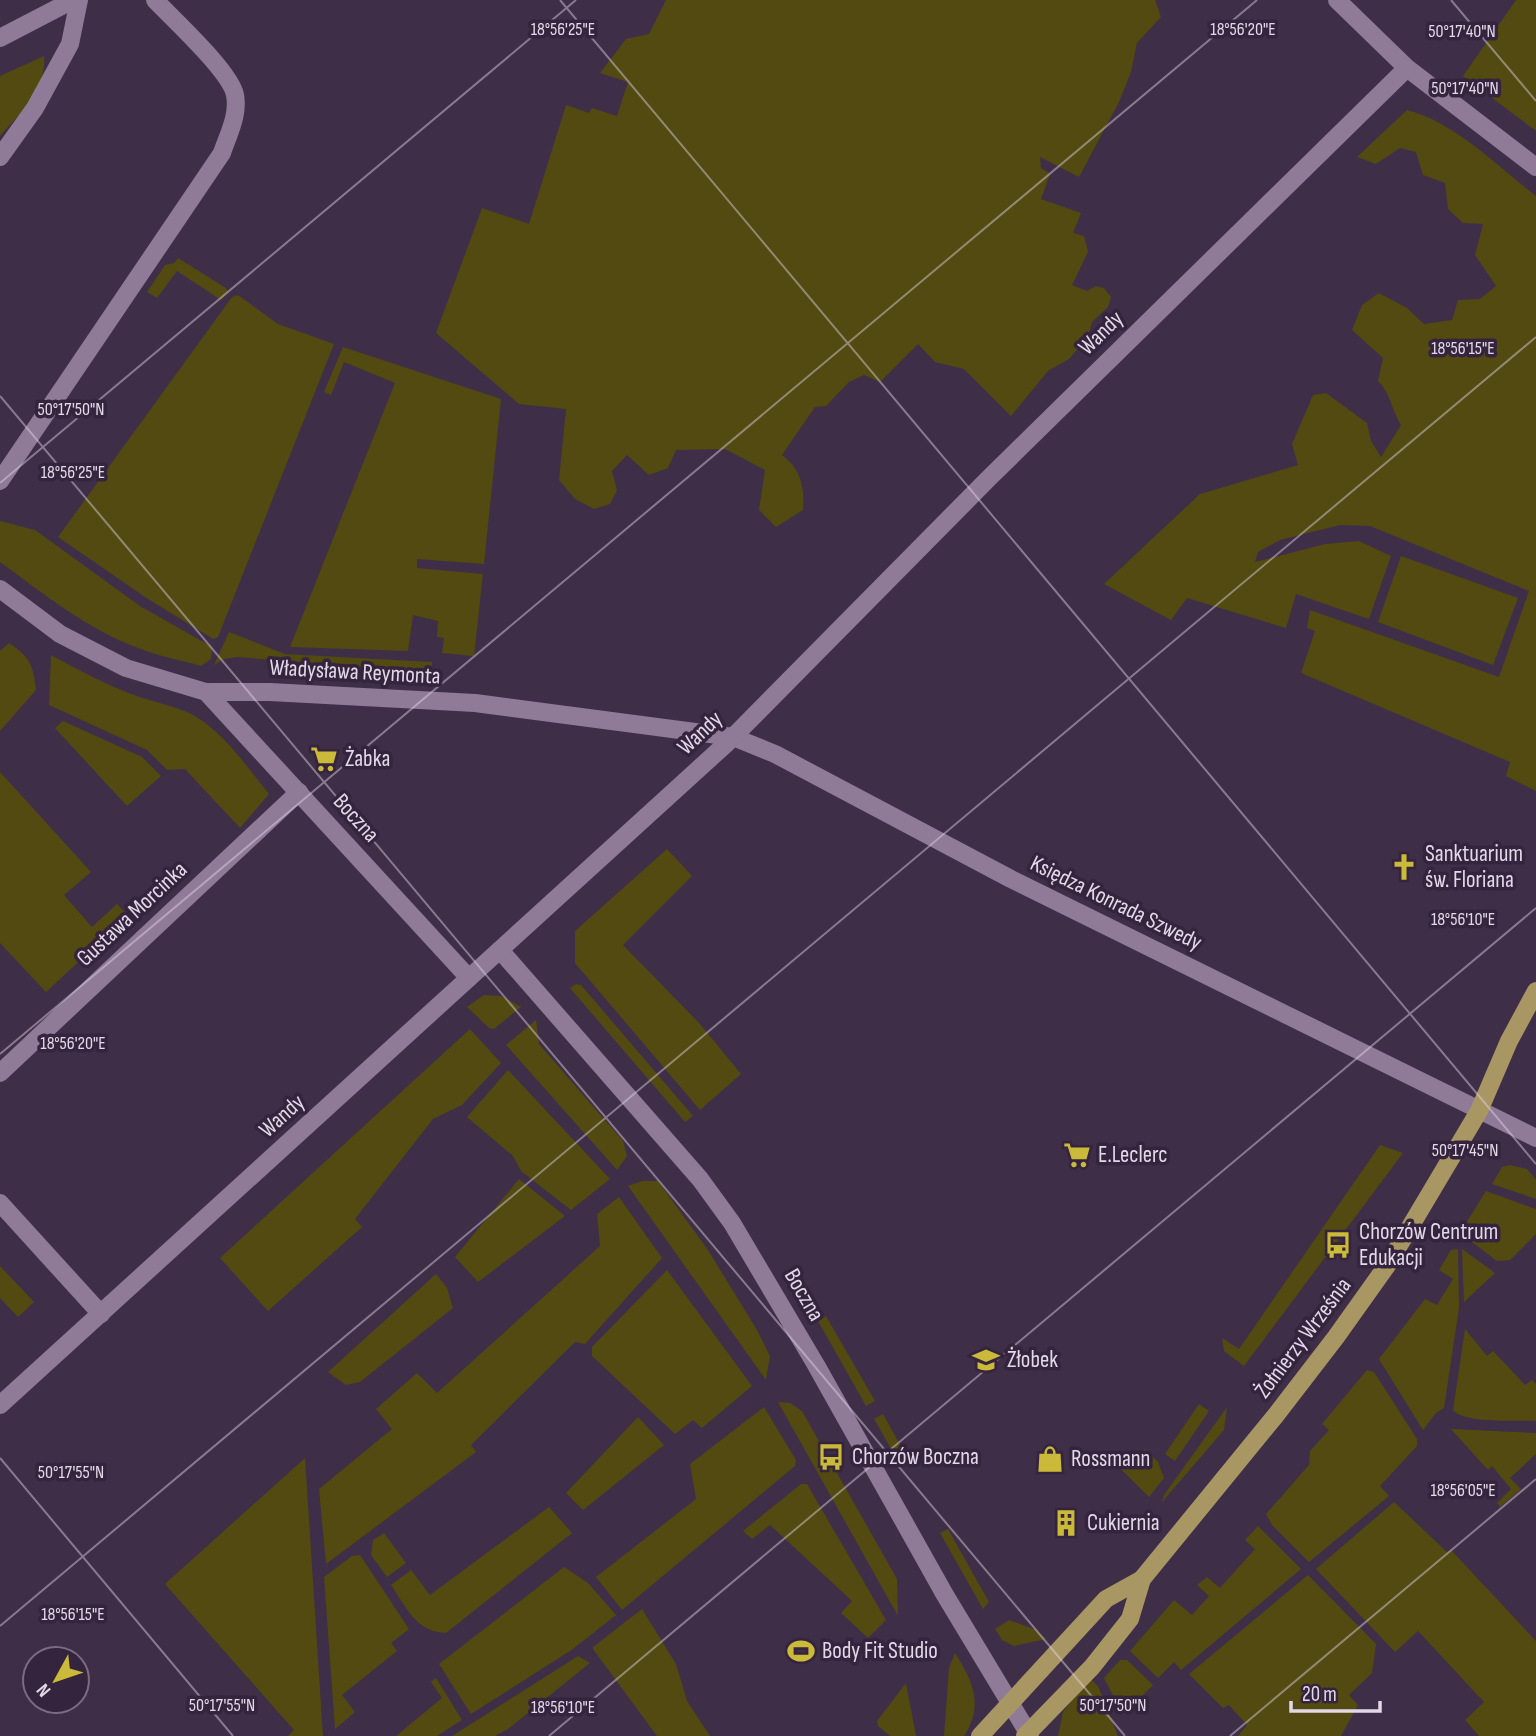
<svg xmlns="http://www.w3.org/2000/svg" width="1536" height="1736" font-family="'Sofia Sans Condensed',sans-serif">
<rect width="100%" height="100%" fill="#3f2e47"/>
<!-- green -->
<g fill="#524a11">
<path d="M666 0H1155L1161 17 1137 43 1131 72 1119 102 1079 177 1040 157 1041 168 1050 174 1041 199 1081 213 1073 233 1084 236 1088 252 1072 285 1087 291 1096 286 1104 288 1111 297 1108 307 1092 322 1088 337 1069 359 1048 371 1011 416 964 369 935 362 918 344 880 382 864 375 849 382 826 406 815 407 782 455C801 469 805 488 803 510L776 527 759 510 765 470 725 449 676 450 668 468 649 475 627 455 612 471 617 490 610 504 594 509 575 499 559 480 566 409 519 404 436 333 482 208 529 224 566 105 589 113 592 108 617 116 628 82 600 73 626 39 649 34Z"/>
<polygon points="1516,0 1536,0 1536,131 1463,76"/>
<path d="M44 56C47 90 21 112 0 136V76Z"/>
<path d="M1407 110C1456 123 1497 166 1536 196V791L1506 776 1510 762 1301 673 1315 631 1307 628 1310 610 1499 677 1529 591 1370 526 1340 525 1280 540 1258 552 1255 562 1325 544 1359 541 1391 556 1369 619 1296 594 1286 628 1187 598 1171 620 1104 584 1200 494 1298 465 1292 444 1313 395 1326 393 1367 423 1371 441 1381 457 1401 425C1391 409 1391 394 1378 381L1383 358 1352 330 1362 305 1379 293 1407 308 1424 324 1452 320 1458 300 1480 299 1496 286 1475 255 1483 224 1463 223 1448 209 1445 183 1423 175 1416 152 1400 148 1376 164 1357 157Z"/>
<polygon points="178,258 226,288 228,292 221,300 177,271 157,298 147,292 165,265 174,263"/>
<polygon points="238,295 278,324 334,344 218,637 213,639 145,597 58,537 232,297"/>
<polygon points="343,347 501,399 484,564 417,559 417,568 483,574 474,656 442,653 444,638 437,637 438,621 413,615 408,651 290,647 395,383 344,362 331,395 324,392"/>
<path d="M0 521 35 530 140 606 212 647 211 659 201 666C180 660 158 656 138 648 87 629 44 594 0 562Z"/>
<polygon points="1401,556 1518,598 1493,665 1378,622"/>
<polygon points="229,632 285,654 432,662 431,673 237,657 224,659 214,665"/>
<path d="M9 643C30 657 33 665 36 690L0 731V651Z"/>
<path d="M51 655C78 670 105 684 134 695 155 703 175 705 195 716 225 734 247 767 269 794L240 828 185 769 167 770 147 750 49 705Z"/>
<polygon points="63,721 142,757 161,776 127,806 55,728"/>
<polygon points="0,772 91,872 64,895 92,927 117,904 128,916 46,992 0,943"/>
<polygon points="667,849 692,876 623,945 700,1024 741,1074 700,1110 575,963 575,931"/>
<polygon points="576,984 581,985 693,1116 685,1122 570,988"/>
<polygon points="484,995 501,996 521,1007 494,1029 489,1028 467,1007"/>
<polygon points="536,1020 539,1044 623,1141 627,1156 617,1170 506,1045"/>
<polygon points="470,1029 501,1063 462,1105 433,1119 355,1219 362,1227 268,1311 220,1258"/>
<polygon points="508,1070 610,1179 571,1210 521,1171 513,1156 467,1117"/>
<polygon points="1380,1145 1403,1153 1244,1366 1224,1351 1222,1338 1239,1349"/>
<polygon points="1510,1165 1527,1169 1536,1180 1536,1199 1492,1184 1502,1167"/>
<polygon points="519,1179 565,1216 478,1282 455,1257"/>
<polygon points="642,1181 658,1181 708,1250 757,1330 770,1356 766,1380 628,1186"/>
<polygon points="1486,1191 1536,1209 1536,1234 1510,1260 1497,1261 1460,1233"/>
<polygon points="619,1197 662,1258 585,1344 575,1342 471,1445 476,1452 326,1564 319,1489 392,1429 376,1409 417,1373 437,1393 600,1246 597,1214"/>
<polygon points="1458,1249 1459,1308 1444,1408 1436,1413 1423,1430 1379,1359 1425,1299 1437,1305 1453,1279 1439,1270 1451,1250"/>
<polygon points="1462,1249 1495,1273 1464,1302"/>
<polygon points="0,1266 34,1302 18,1317 0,1298"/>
<polygon points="667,1270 752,1386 702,1428 693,1420 675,1434 592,1356 592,1347"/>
<polygon points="436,1274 447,1288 453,1308 360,1382 346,1385 328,1372"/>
<polygon points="826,1316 875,1401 866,1406 818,1321"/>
<path d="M1465 1329 1487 1356 1493 1351 1525 1385 1532 1380 1536 1384V1421C1517 1420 1464 1424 1453 1410Z"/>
<polygon points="1367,1370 1374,1372 1417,1439 1417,1446 1380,1486 1389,1496 1309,1562 1272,1525 1266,1514 1309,1465 1310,1451 1329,1430 1322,1424"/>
<polygon points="778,1402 790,1403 802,1411 897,1579 898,1616"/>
<polygon points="1199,1404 1209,1411 1175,1461 1165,1454"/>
<polygon points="764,1407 796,1460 795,1466 622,1610 596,1577 696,1499 690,1464"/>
<polygon points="1227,1407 1224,1430 1162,1502 1164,1495"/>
<polygon points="883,1414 909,1461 901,1466 874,1419"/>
<polygon points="638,1417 664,1445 583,1510 566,1493"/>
<polygon points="1451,1429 1536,1433 1536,1454 1510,1478 1521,1489 1500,1507 1497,1503 1511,1489 1492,1466 1488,1470"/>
<polygon points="1145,1449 1158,1462 1164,1478 1149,1497 1121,1469"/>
<polygon points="305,1458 323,1736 288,1736 294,1730 165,1584"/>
<polygon points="801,1484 807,1484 886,1620 868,1638 841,1613 852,1601 770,1525 752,1539 743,1531"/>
<polygon points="1394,1502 1447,1552 1451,1550 1536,1641 1536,1736 1479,1736 1465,1720 1484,1702 1418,1631 1395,1652 1316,1569"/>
<path d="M549 1507 572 1533 446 1633C416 1632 407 1608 391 1585L411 1570 430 1595Z"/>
<polygon points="1258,1526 1301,1569 1181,1670 1174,1662 1158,1678 1130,1651 1174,1600 1192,1615 1209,1596 1197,1585 1207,1577 1220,1588 1255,1549 1245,1540"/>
<polygon points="948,1529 989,1602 983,1609 940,1533"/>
<polygon points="384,1533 406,1563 387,1577 371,1555 373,1540"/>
<polygon points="360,1555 409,1629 391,1643 397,1651 342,1695 355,1712 335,1729 324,1577 352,1556"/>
<polygon points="564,1567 588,1583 616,1615 573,1649 471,1714 439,1664"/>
<polygon points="1308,1575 1376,1644 1372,1673 1349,1695 1358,1705 1341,1736 1238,1736 1247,1725 1229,1705 1223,1708 1189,1674"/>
<polygon points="642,1609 676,1664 687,1701 710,1736 657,1736 593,1649 593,1647"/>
<polygon points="1009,1620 1034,1629 1046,1639 1014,1646 1002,1640 995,1629"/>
<path d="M955 1653C973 1681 984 1706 964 1736H944L949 1668Z"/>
<polygon points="578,1656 590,1663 508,1729 495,1736 452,1736"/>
<polygon points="1120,1660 1127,1660 1153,1685 1123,1715 1104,1678"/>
<polygon points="436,1678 462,1720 437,1736 396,1736 442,1698 431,1682"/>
<polygon points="1089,1678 1098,1686 1118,1736 1058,1736 1063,1712"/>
<polygon points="906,1683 916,1736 890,1736 878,1726 877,1721"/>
</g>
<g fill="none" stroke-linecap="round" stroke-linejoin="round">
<!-- minor -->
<g stroke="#8f7a98" stroke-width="18">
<polyline points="1337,0 1407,68 1536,167"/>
<polyline points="0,38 73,0"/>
<polyline points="0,157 35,108 70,44 79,0"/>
<path d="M0 481 222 153C228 135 239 115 235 95 231 72 173 19 155 0"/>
<polyline points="0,589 60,634 126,668 206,692 270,692 475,703 733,737 775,754 1011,879 1536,1138"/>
<polyline points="206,692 469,978"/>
<polyline points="500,950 700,1179 732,1223 816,1365 945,1595 1030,1736"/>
<polyline points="0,1073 299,792"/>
<polyline points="0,1203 101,1314"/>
<polyline points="0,1405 727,743 989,478 1407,68"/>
</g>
<!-- major -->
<g stroke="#a99763" stroke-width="18">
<polyline points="980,1736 1106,1599 1142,1579 1276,1415 1336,1337 1388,1264 1479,1111 1509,1041 1536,991"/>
<polyline points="1025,1736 1092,1667 1130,1619 1142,1579"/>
</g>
</g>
<!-- ticks -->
<path fill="none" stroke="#e3d8e8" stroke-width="2" stroke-opacity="0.45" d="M560 0 1536 1164M1451 0 1536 101M0 396 1125 1736M0 483 576 0M0 1054 1257 0M0 1458 233 1736M0 1626 1536 337M549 1736 1536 908M1230 1736 1536 1479"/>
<!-- icons -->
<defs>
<symbol id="supermarket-bare" viewBox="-9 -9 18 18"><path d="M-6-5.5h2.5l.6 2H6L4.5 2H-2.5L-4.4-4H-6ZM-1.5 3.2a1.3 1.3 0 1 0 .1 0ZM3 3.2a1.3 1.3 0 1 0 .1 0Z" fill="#cbb939" stroke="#35243d" stroke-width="2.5" paint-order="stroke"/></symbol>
<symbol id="church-bare" viewBox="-9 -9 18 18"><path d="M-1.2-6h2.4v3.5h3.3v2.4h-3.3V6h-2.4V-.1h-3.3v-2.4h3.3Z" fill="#cbb939" stroke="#35243d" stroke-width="2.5" paint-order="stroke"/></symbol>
<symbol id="bus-bare" viewBox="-9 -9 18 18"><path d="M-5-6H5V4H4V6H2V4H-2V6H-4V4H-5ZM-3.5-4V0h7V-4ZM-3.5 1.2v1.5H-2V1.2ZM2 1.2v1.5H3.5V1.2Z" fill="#cbb939" stroke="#35243d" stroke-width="2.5" paint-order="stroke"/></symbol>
<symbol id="school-bare" viewBox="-9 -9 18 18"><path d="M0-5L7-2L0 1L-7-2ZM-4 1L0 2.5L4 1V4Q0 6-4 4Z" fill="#cbb939" stroke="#35243d" stroke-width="2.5" paint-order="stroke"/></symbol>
<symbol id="shop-bare" viewBox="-9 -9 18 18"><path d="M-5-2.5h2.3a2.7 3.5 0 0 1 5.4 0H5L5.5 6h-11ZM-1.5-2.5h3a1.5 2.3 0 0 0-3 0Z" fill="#cbb939" stroke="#35243d" stroke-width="2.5" paint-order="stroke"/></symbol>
<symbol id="building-bare" viewBox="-9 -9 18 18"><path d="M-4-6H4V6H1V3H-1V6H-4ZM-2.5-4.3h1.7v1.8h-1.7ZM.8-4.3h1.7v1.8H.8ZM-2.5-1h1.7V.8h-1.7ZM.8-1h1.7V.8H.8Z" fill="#cbb939" stroke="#35243d" stroke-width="2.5" paint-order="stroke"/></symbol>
<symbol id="stadium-bare" viewBox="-9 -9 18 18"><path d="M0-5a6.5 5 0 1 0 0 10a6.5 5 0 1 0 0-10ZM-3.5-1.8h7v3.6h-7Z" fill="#cbb939" stroke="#35243d" stroke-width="2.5" paint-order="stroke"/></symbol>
</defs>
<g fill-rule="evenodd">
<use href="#supermarket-bare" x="305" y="740" width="38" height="38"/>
<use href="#church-bare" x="1385" y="848" width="38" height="38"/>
<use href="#supermarket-bare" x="1058" y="1136" width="38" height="38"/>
<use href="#bus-bare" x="1319" y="1226" width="38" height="38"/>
<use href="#school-bare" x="967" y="1341" width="38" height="38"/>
<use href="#bus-bare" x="812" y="1438" width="38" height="38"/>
<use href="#shop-bare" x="1031" y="1440" width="38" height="38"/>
<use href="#building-bare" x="1047" y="1504" width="38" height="38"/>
<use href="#stadium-bare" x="782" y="1632" width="38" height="38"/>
</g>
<g text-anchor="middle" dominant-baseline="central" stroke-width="7" stroke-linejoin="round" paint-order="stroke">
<!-- street labels -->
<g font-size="23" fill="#e3d8e8" stroke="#35243d">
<text transform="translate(1101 333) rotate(-44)">Wandy</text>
<text transform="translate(355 672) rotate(3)">Władysława Reymonta</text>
<text transform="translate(700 733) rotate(-43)">Wandy</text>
<text transform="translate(356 818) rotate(48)">Boczna</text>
<text transform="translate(1116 903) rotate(26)">Księdza Konrada Szwedy</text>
<text transform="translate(132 914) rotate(-43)">Gustawa Morcinka</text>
<text transform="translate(282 1116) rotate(-42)">Wandy</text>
<text transform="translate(804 1295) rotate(60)">Boczna</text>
<text transform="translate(1303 1338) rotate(-53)">Żołnierzy Września</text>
</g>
<!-- poi labels -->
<g font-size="23" fill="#e3d8e8" stroke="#35243d" text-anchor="start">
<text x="345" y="759">Żabka</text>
<text x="1425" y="854">Sanktuarium<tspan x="1425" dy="26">św. Floriana</tspan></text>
<text x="1098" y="1155">E.Leclerc</text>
<text x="1359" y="1232">Chorzów Centrum<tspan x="1359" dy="26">Edukacji</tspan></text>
<text x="1007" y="1360">Żłobek</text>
<text x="852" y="1457">Chorzów Boczna</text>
<text x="1071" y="1459">Rossmann</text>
<text x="1087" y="1523">Cukiernia</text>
<text x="822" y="1651">Body Fit Studio</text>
</g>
</g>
<g font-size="18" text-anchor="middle" fill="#e3d8e8" stroke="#35243d" stroke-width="7" stroke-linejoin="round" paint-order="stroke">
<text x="563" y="35">18°56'25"E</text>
<text x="1243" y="35">18°56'20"E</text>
<text x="1462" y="37">50°17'40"N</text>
<text x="1465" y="94">50°17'40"N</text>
<text x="1463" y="354">18°56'15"E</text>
<text x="71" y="415">50°17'50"N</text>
<text x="73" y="478">18°56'25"E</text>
<text x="1463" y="925">18°56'10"E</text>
<text x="73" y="1049">18°56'20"E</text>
<text x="1465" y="1156">50°17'45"N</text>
<text x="71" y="1478">50°17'55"N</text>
<text x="1463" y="1496">18°56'05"E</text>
<text x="73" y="1620">18°56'15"E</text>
<text x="222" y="1711">50°17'55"N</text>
<text x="1113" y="1711">50°17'50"N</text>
<text x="563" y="1713">18°56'10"E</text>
</g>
<!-- north arrow -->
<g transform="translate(56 1680) rotate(230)"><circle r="33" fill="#35243d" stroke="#7b6c81" stroke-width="2"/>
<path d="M0-5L12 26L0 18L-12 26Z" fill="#cbb939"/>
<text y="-10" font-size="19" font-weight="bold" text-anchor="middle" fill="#e3d8e8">N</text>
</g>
<!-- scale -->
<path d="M1291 1701v10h89v-10" fill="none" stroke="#e3d8e8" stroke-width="3.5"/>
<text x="1302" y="1701" font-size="21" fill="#e3d8e8" stroke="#35243d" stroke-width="5" paint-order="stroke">20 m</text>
</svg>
